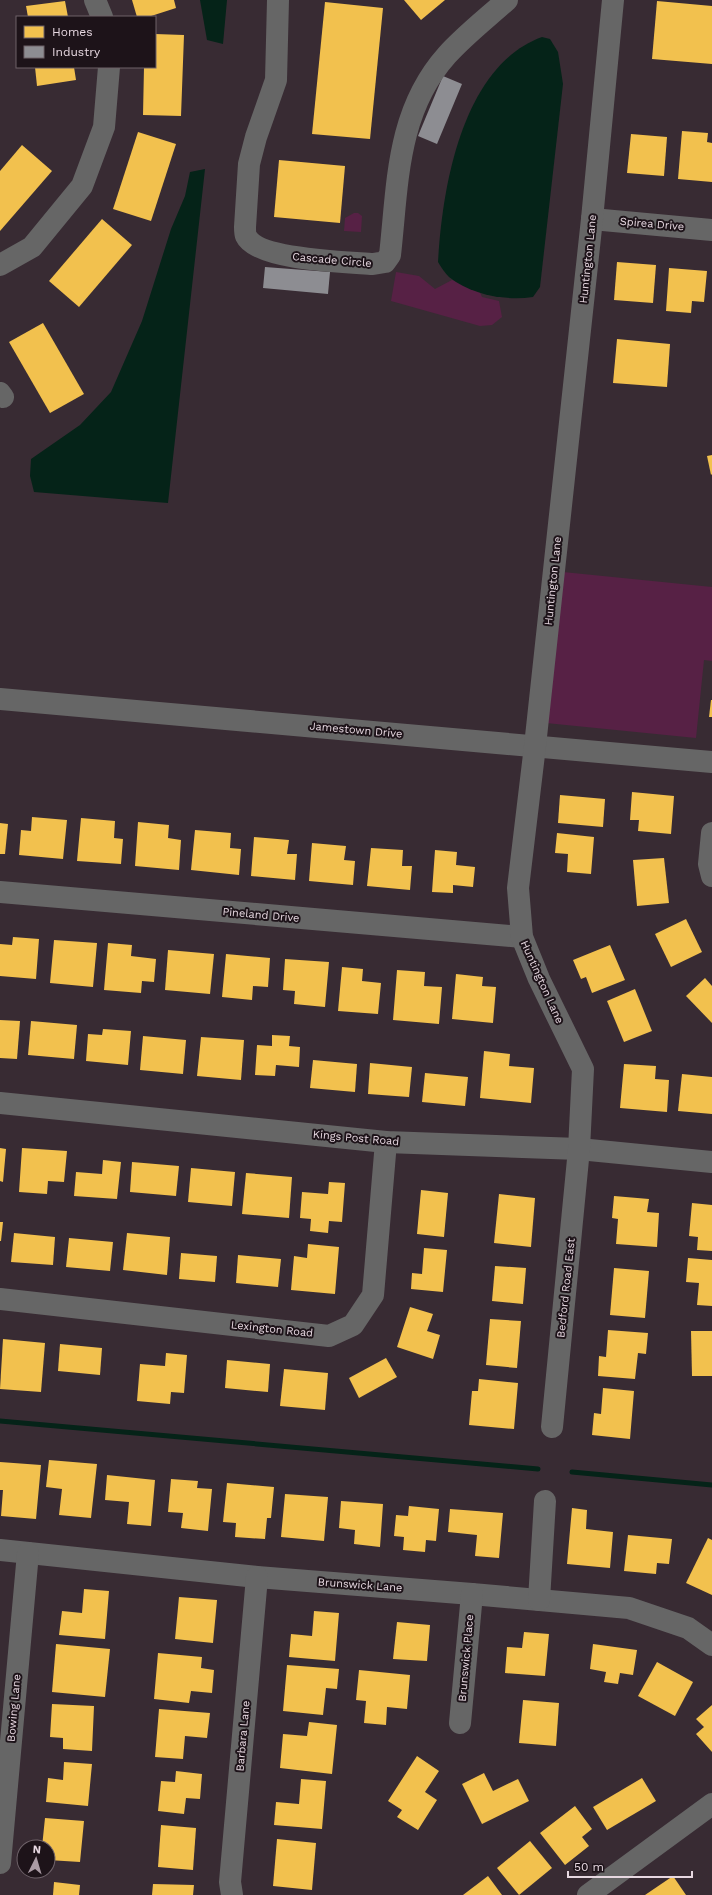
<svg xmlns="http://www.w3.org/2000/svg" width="712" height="1895" font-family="'Work Sans',sans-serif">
<rect width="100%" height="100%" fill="#382b33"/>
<!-- green -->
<g fill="#572145">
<polygon points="354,213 358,213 362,216 361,232 344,231 345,218"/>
<polygon points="396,272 419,276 435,289 452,280 477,286 482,297 499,301 502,317 492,325 480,326 391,301"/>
<polygon points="563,572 712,587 712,661 704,660 696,738 546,723"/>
</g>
<!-- water -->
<g fill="#052318">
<polygon points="200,0 227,0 223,44 207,40"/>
<path d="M542 37 550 39 558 52 563 84 540 287 533 297C505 301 472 295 449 277 445 273 441 267 438 262 442 188 462 66 542 37Z"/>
<polygon points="205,169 168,503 34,492 30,476 31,459 80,425 111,392 142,321 171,229 185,196 190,172"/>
</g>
<!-- homes -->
<g fill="#f2c14e">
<polygon points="132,0 174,0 176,8 148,17 137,17"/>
<polygon points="404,0 445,0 421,20"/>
<polygon points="65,1 68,17 28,17 26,6"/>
<polygon points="657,1 712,6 712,64 652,59"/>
<polygon points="325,2 383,8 370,139 312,134"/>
<polygon points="155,34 184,35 181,116 143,115 144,67 155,67"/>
<polygon points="35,67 74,67 76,80 37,86"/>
<polygon points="682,131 708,133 707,142 712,143 712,182 678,179"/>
<polygon points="138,132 176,144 151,221 113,209"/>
<polygon points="631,134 667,137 664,176 627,173"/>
<polygon points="22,145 52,171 0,231 0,171"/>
<polygon points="279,160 345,166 340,223 274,217"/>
<polygon points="102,219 132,245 79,307 49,281"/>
<polygon points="617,262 656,265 653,303 614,300"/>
<polygon points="669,268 707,271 704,302 692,301 691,313 666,311"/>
<polygon points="43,323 84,394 50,413 9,342"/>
<polygon points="617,339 670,344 667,387 613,383"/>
<polygon points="712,455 712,474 711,475 707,456"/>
<polygon points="711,700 712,700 712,717 709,717"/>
<polygon points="632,792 674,796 671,834 638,831 639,820 630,820"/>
<polygon points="560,795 605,799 603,827 558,823"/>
<polygon points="32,817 67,820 63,859 19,855 21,830 31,831"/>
<polygon points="81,818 115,821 114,838 123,839 121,864 77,861"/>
<polygon points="138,822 169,825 168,838 181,840 179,870 135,866"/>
<polygon points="0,823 8,824 5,854 0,854"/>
<polygon points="195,830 231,833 230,848 241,849 239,875 191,870"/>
<polygon points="557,833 594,837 591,874 567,872 568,854 555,853"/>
<polygon points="254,837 289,840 287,854 297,854 295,880 251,876"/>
<polygon points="312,843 346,846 344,860 355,861 353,885 309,881"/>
<polygon points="371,848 403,850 402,866 412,866 410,890 367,886"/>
<polygon points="435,850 457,852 456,865 475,867 473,887 453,885 453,893 432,892"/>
<polygon points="664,858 669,903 637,906 633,860"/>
<polygon points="686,919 702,952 671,967 655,934"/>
<polygon points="13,937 39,939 36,979 0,976 0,944 12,945"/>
<polygon points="54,940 97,943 93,987 50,983"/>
<polygon points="108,943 132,945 131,956 156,959 154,982 142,981 141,993 104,990"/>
<polygon points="610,945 625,980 592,993 586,977 581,979 573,960"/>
<polygon points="168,950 214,954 210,994 165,990"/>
<polygon points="226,954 270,958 268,987 253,986 252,1000 222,997"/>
<polygon points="285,959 329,962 325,1007 294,1004 295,991 283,990"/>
<polygon points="342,967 363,969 362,981 381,983 378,1014 338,1011"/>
<polygon points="397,970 425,972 424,986 442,987 439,1024 393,1020"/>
<polygon points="456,974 483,977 482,986 496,987 493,1023 452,1019"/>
<polygon points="705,978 712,986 712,1023 686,996"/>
<polygon points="635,989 652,1031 624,1042 607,1001"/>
<polygon points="0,1020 20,1021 17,1059 0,1058"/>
<polygon points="31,1021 77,1025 74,1059 28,1055"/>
<polygon points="103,1029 131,1031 128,1065 86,1061 88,1034 102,1035"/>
<polygon points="272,1035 290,1036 289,1046 300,1047 299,1067 276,1065 275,1076 255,1075 257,1045 272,1046"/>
<polygon points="143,1036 186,1040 183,1074 140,1070"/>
<polygon points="201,1037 244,1040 241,1080 197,1076"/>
<polygon points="484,1051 510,1054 509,1066 534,1068 531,1103 480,1098"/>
<polygon points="313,1060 357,1064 355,1092 310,1088"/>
<polygon points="370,1063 412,1067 409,1097 368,1094"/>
<polygon points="624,1064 656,1066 655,1079 669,1080 667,1112 620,1108"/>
<polygon points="425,1073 468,1077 465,1106 422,1102"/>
<polygon points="682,1074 712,1077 712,1114 678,1111"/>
<polygon points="0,1148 6,1149 3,1182 0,1181"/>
<polygon points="22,1148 67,1151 64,1182 48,1181 47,1194 19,1192"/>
<polygon points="103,1160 121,1162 117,1199 74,1196 76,1172 102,1174"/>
<polygon points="132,1162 179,1166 176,1196 130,1192"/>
<polygon points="191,1168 235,1172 232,1206 188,1202"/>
<polygon points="246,1173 292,1177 289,1218 242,1214"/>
<polygon points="329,1182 345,1183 342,1222 329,1221 328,1233 310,1231 311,1219 300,1218 302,1192 328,1194"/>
<polygon points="421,1190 448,1193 444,1237 417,1234"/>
<polygon points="499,1194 535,1198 531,1247 494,1243"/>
<polygon points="614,1196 649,1199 647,1212 659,1213 657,1247 616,1244 618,1219 612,1218"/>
<polygon points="692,1203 712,1205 712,1251 697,1250 698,1237 689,1236"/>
<polygon points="0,1222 3,1222 1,1241 0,1241"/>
<polygon points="14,1233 55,1237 53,1265 11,1262"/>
<polygon points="127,1233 170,1237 167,1275 123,1270"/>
<polygon points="69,1238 113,1242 110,1271 66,1267"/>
<polygon points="308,1244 339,1247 335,1294 291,1290 294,1256 307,1258"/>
<polygon points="424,1248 447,1250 443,1292 411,1289 412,1273 422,1274"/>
<polygon points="181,1253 217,1256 215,1282 179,1279"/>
<polygon points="238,1255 281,1259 278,1287 236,1283"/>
<polygon points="688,1258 712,1260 712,1306 697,1305 699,1283 686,1282"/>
<polygon points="495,1266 526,1268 523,1304 492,1301"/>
<polygon points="614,1268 649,1271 645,1318 610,1315"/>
<polygon points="410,1307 433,1314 427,1331 440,1335 433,1359 397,1347"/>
<polygon points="490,1319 521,1321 517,1368 486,1365"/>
<polygon points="608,1330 648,1333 646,1354 638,1353 635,1379 598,1376 599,1356 606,1357"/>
<polygon points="691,1331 712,1331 712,1376 692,1376"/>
<polygon points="3,1339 45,1343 41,1392 0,1389"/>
<polygon points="60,1344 102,1348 100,1375 58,1371"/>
<polygon points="166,1353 187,1355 184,1393 171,1392 170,1404 137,1401 140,1364 165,1366"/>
<polygon points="386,1358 397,1377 359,1398 349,1378"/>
<polygon points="227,1360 270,1364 268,1392 225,1388"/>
<polygon points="284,1369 328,1373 325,1410 280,1406"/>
<polygon points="479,1379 518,1383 514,1429 469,1425 472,1391 478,1391"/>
<polygon points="603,1388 634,1391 630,1439 592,1435 594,1413 601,1414"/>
<polygon points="49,1460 97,1464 91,1518 59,1515 62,1489 46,1487"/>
<polygon points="0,1462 41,1465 36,1519 1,1516 3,1490 0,1490"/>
<polygon points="107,1475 155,1480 151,1526 127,1524 129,1502 105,1500"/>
<polygon points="171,1479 198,1481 197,1488 212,1489 208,1531 181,1528 183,1513 168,1512"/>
<polygon points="227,1483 274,1487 271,1518 267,1518 265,1539 235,1537 236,1523 223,1522"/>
<polygon points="285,1494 328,1497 324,1541 281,1537"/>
<polygon points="341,1501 383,1504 380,1547 354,1544 355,1530 339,1528"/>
<polygon points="409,1506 439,1509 436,1541 426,1540 425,1552 403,1550 404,1537 394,1536 396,1515 408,1516"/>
<polygon points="572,1508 587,1510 586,1529 613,1532 610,1568 567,1564"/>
<polygon points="450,1509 503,1513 499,1558 475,1556 477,1535 448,1532"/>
<polygon points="628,1535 672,1539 669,1564 657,1563 656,1574 624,1571"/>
<polygon points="708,1538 712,1540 712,1595 686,1583"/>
<polygon points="84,1589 109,1591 105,1639 59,1635 62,1611 82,1613"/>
<polygon points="179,1597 217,1600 213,1643 175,1639"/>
<polygon points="314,1611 339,1613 335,1661 289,1657 291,1634 312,1636"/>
<polygon points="397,1622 430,1625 427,1661 393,1659"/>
<polygon points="524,1632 549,1634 545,1676 505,1673 507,1647 522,1648"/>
<polygon points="56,1644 110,1649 105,1697 52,1692"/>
<polygon points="593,1644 637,1650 633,1675 620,1673 618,1684 604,1682 606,1672 590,1669"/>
<polygon points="158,1653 202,1657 201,1668 214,1670 212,1693 191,1691 189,1703 154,1699"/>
<polygon points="657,1662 693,1682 675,1716 638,1696"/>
<polygon points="287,1665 339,1669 337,1689 326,1688 323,1715 283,1711"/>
<polygon points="359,1670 410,1675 407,1709 387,1707 386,1725 364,1723 366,1701 356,1700"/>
<polygon points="523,1700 559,1703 556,1746 519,1743"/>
<polygon points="52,1704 94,1706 92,1751 63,1749 63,1738 50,1737"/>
<polygon points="712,1705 712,1752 696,1734 704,1727 696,1719"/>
<polygon points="159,1709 210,1713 207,1738 185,1736 183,1759 155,1757"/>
<polygon points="309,1722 337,1725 332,1774 280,1768 283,1734 307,1736"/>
<polygon points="417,1756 439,1771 425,1792 437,1800 418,1830 397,1817 402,1810 388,1801"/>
<polygon points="64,1762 92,1764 88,1806 46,1802 48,1778 63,1780"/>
<polygon points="176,1771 202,1774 200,1799 186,1798 184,1814 158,1811 161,1781 175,1782"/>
<polygon points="484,1773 493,1791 518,1779 529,1801 482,1824 462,1784"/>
<polygon points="642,1778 656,1801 607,1830 593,1807"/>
<polygon points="301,1779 326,1781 322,1829 274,1825 276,1802 299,1804"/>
<polygon points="575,1806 592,1829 582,1837 589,1846 565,1865 540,1833"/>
<polygon points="45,1818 84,1821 80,1862 48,1860 48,1847 42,1847"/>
<polygon points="161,1825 196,1828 193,1870 158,1867"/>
<polygon points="277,1839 316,1843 312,1890 273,1886"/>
<polygon points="530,1841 552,1868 519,1895 497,1868"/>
<polygon points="488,1876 502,1895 463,1895"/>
<polygon points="673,1876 686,1895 645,1895"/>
<polygon points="54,1882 80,1885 79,1895 53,1895"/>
<polygon points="153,1884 194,1885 193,1895 152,1895"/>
</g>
<!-- industry -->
<g fill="#8d8d92">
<polygon points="443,76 462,84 437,144 418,136"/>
<polygon points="265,267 330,272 328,294 263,288"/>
</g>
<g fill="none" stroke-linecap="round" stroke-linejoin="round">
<!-- stream -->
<g stroke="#052318" stroke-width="5">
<polyline points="0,1421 538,1469"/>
<polyline points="572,1472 712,1485"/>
</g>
<!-- minor -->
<g stroke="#666" stroke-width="22">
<polyline points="95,0 102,17"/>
<path d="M278 0 276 80 256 137 249 164 245 227C245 230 245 234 246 236 257 260 348 262 373 264L385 262 390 255C398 184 396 112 447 55 465 35 487 18 507 0"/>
<polyline points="592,219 712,230"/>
<polyline points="0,265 32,247 82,186 104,127 109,67"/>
<polyline points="0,393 3,397"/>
<polyline points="0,699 712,762"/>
<polyline points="712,833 709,864 712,876"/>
<polyline points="0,892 522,937"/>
<polyline points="0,1103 386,1142 579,1149 712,1162"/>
<polyline points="0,1299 329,1336 353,1325 373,1295 386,1142"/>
<polyline points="552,1427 579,1149 583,1069 539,979 522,937 518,888 535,746 592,219 613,0"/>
<polyline points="0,1550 257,1577 472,1594 629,1608 688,1628 712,1645"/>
<polyline points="539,1600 545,1501"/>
<polyline points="460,1723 472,1594"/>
<polyline points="0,1863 28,1553"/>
<polyline points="232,1895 230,1882 257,1577"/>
<polyline points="588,1895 712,1804"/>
</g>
</g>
<g text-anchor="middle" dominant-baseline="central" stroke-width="4" stroke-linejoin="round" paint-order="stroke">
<!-- street labels -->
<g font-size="11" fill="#e7d8e1" stroke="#1d1319">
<text transform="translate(652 224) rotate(5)">Spirea Drive</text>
<text transform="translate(588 259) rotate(-84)">Huntington Lane</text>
<text transform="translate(332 260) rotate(5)">Cascade Circle</text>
<text transform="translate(553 581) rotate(-84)">Huntington Lane</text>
<text transform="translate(356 730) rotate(5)">Jamestown Drive</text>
<text transform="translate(261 915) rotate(5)">Pineland Drive</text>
<text transform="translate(542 982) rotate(66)">Huntington Lane</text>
<text transform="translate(356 1138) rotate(5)">Kings Post Road</text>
<text transform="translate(566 1288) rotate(-84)">Bedford Road East</text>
<text transform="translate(272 1329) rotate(6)">Lexington Road</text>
<text transform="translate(360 1585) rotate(4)">Brunswick Lane</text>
<text transform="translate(466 1658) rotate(-85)">Brunswick Place</text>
<text transform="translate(14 1708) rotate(-85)">Bowing Lane</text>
<text transform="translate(243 1736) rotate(-85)">Barbara Lane</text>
</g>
</g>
<!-- legend -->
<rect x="16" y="16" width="140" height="52" fill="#1d1319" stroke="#6e6269"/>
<rect x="24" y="26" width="20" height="12" fill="#f2c14e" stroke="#6e6269"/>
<text x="52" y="36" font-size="12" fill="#e7d8e1">Homes</text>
<rect x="24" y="46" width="20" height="12" fill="#8d8d92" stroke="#6e6269"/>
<text x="52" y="56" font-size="12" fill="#e7d8e1">Industry</text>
<!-- north arrow -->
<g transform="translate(36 1859) rotate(5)"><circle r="19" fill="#1d1319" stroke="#6e6269"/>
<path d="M0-3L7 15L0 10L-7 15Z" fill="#aa9ba4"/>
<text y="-6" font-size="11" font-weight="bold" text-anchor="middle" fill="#e7d8e1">N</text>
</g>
<!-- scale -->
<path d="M568 1871v6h124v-6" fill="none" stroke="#e7d8e1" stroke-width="2"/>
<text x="574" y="1871" font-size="12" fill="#e7d8e1" stroke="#1d1319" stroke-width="3" paint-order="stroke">50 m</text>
</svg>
